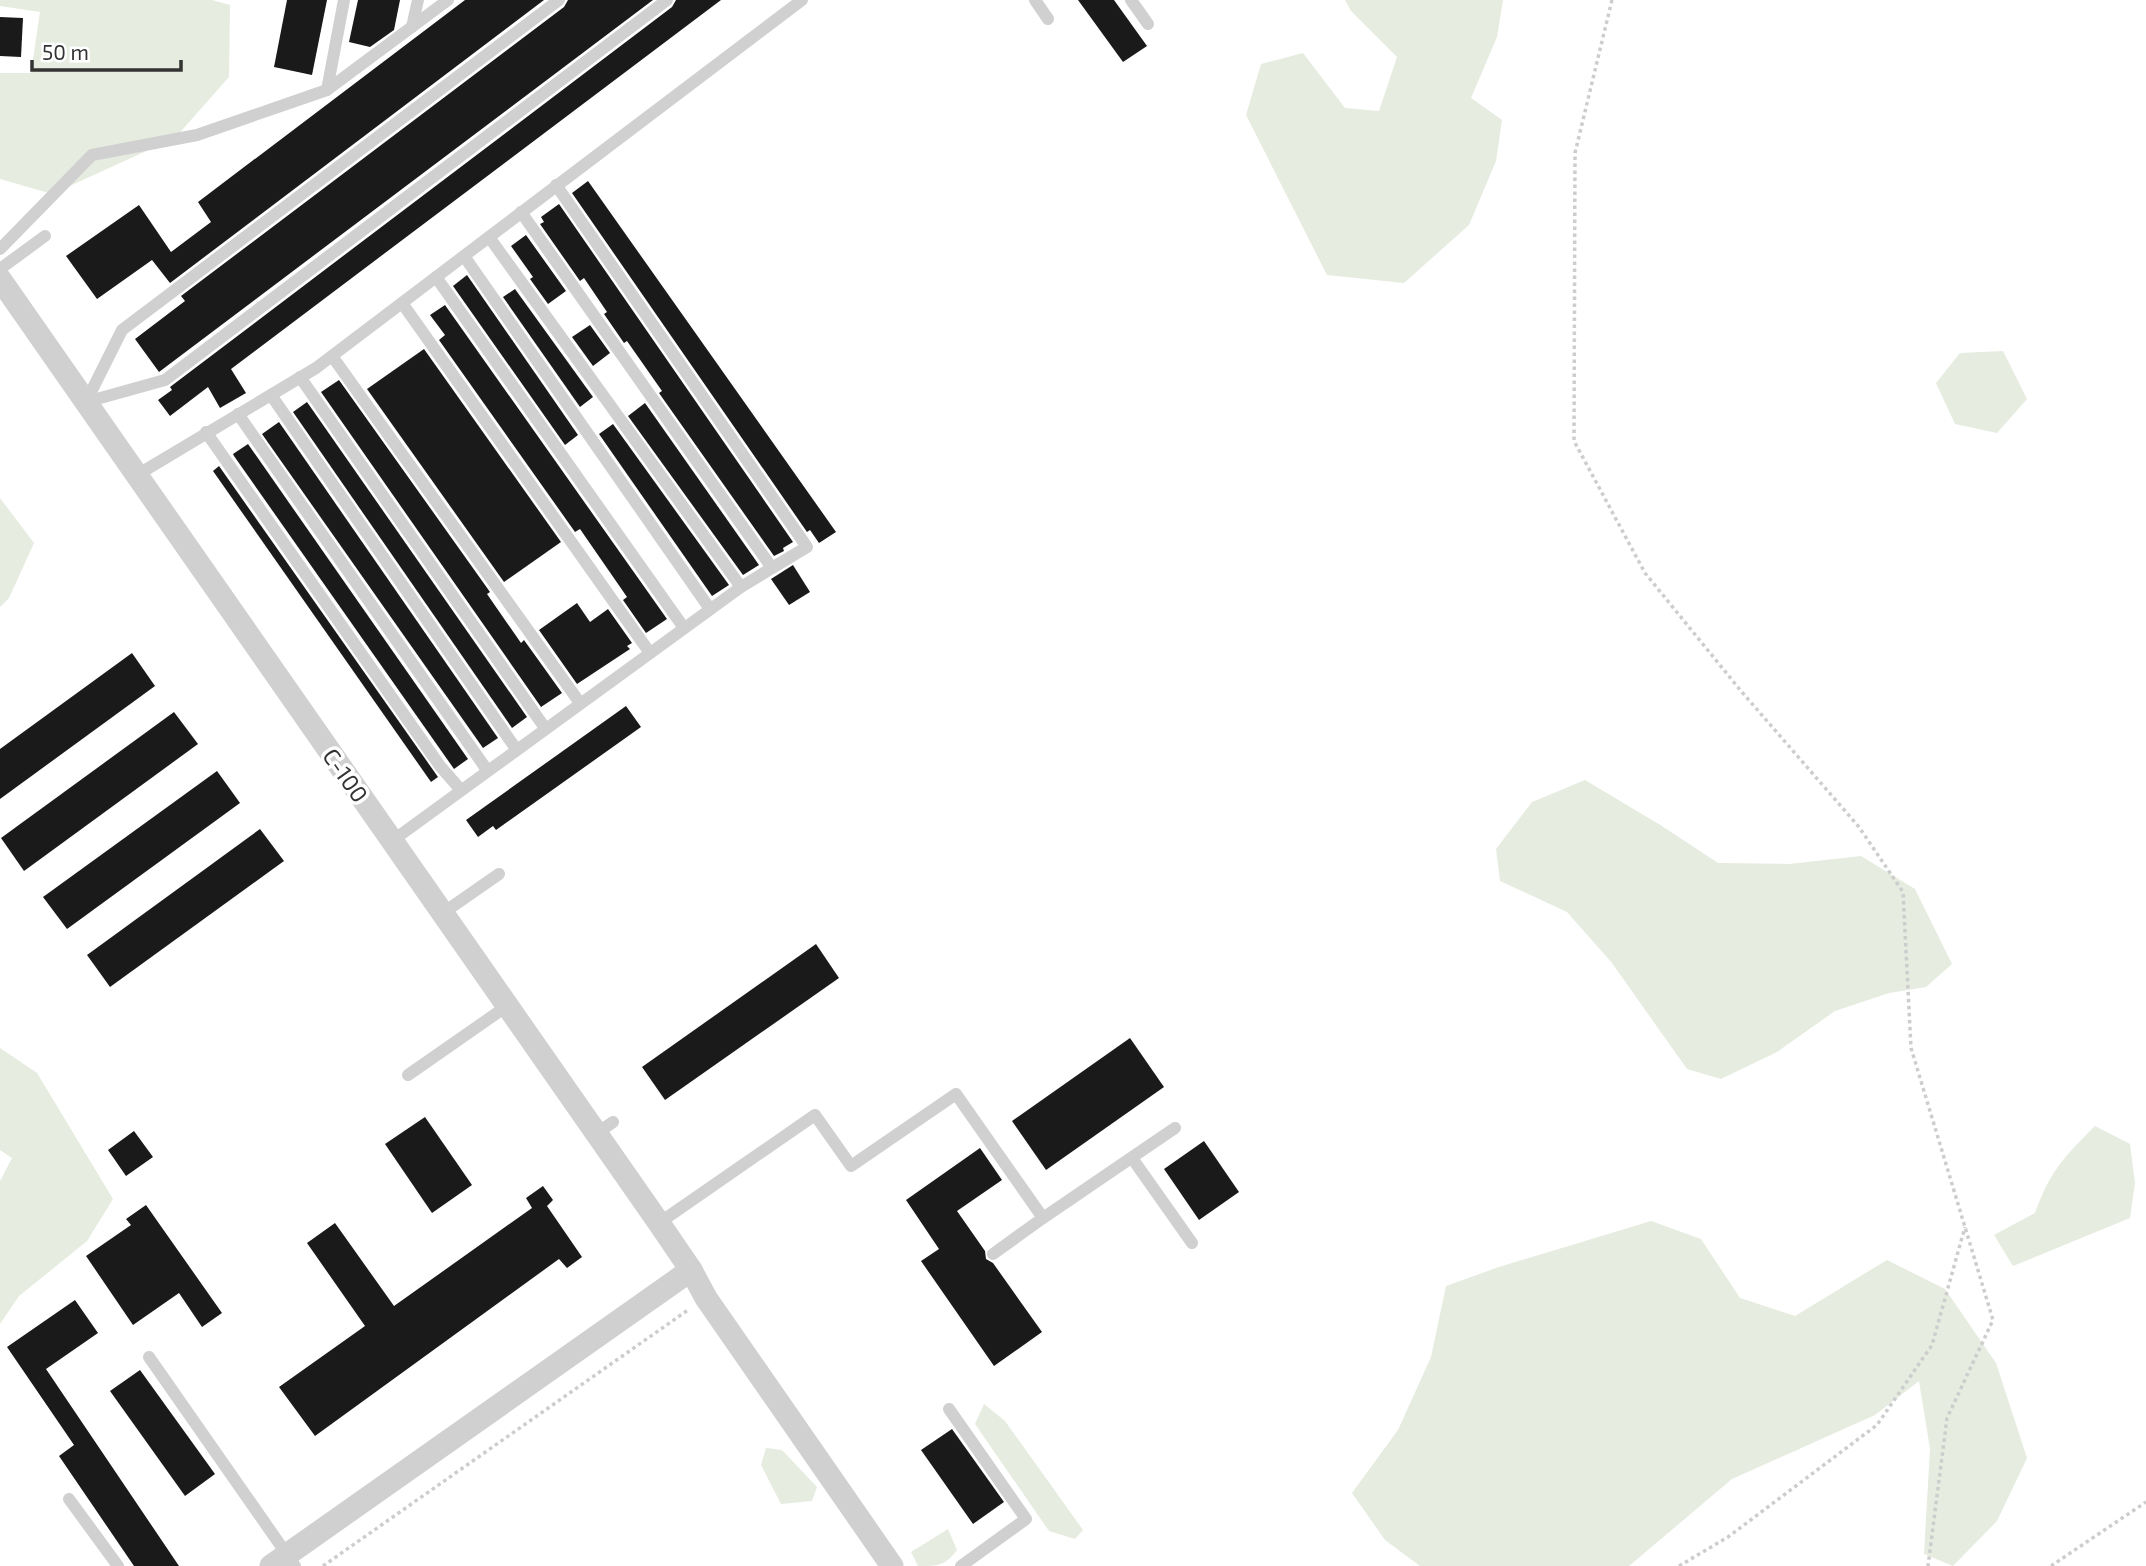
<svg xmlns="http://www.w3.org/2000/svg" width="2146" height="1566" font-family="'Exo 2',sans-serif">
<rect width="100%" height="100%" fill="#fff"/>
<!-- green -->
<g fill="#e6ecdf">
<polygon points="0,0 212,0 230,5 229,77 175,138 52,194 0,179 0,73 31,73 40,12 0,6"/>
<polygon points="1345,0 1503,0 1497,37 1471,98 1502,120 1496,161 1469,225 1404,283 1327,275 1246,115 1261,64 1303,53 1345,108 1379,111 1397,57 1351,11"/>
<polygon points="2003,351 2027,399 1997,433 1955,424 1936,383 1960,353"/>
<polygon points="0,498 34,543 9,598 0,607"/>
<polygon points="1585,780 1662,826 1718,863 1789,864 1861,856 1915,889 1952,964 1926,987 1889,993 1835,1011 1777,1052 1721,1079 1687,1069 1612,963 1567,912 1500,881 1496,849 1532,802"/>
<polygon points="0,1048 37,1073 113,1199 87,1241 19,1296 0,1324 0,1181 12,1158 0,1150"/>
<path d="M2095 1126 2130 1144 2135 1183 2130 1218 2013 1266 1994 1235 2035 1213C2050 1171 2064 1157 2095 1126Z"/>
<polygon points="1651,1221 1701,1239 1740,1298 1795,1316 1887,1260 1945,1289 1996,1363 2027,1458 1997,1521 1953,1566 1924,1554 1930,1449 1919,1381 1875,1415 1732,1479 1629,1566 1420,1566 1385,1540 1352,1493 1398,1430 1431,1357 1446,1286 1499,1267"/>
<polygon points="984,1404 1005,1421 1083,1530 1075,1539 1049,1531 975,1424"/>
<polygon points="766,1448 782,1450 817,1487 812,1501 781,1504 761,1465"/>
<path d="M948 1529 957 1550C945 1566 938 1566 918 1566L911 1552Z"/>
</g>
<!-- building -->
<g fill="#1a1a1a">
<polygon points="287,0 327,0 312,75 274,67"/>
<polygon points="358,0 400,0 394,30 370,47 349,42"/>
<polygon points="465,0 544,0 170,283 152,260 97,299 66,256 139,205 171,252 211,222 198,202"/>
<polygon points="568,0 653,0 159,372 135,339 185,301 181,296 564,7"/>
<polygon points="676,0 721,0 231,369 246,393 220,408 208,387 170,416 158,400 172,390 170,387 672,7"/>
<polygon points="1078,0 1114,0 1147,46 1123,62"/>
<polygon points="0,17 23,18 21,57 0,56"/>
<polygon points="588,181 836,532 819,543 810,530 807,532 572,193"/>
<polygon points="559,204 793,542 783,548 784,551 774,556 659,393 662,391 627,341 624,343 604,314 607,312 584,278 580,281 540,224 544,222 541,217"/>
<polygon points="526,235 566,291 548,304 530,279 533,277 511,246"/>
<polygon points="467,275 578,435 565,445 453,286"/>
<polygon points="515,289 593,397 580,407 503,297"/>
<polygon points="445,305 667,619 646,633 623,600 627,597 580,529 575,532 439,340 445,335 430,315"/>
<polygon points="590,325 610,353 593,366 572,337"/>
<polygon points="424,349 561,542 504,582 367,389"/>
<polygon points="339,380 490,592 487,594 521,643 524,640 562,693 541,707 321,392"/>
<polygon points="307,402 527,717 512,728 293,412"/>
<polygon points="645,403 759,565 743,575 628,416"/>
<polygon points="279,422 498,738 483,748 262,434"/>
<polygon points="613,424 729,585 712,596 599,434"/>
<polygon points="248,444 468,759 454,769 234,456 233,454"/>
<polygon points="219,466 438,777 431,782 213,471"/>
<polygon points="793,565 810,592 789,605 771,579"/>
<polygon points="577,603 590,622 608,609 632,643 627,646 630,649 577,684 539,630"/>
<polygon points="132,653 155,686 0,799 0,749"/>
<polygon points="626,706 641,727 496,830 493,826 478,837 466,820"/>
<polygon points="174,712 198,744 24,871 1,838"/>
<polygon points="217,771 240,803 67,929 43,897"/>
<polygon points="260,829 284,861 110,987 87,955"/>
<polygon points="816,944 839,978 665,1100 642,1067"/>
<polygon points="1130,1038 1164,1087 1046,1170 1012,1121"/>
<polygon points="425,1117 472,1185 432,1213 385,1144"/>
<polygon points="134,1131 153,1157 126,1176 108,1150"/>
<polygon points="1204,1141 1239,1192 1199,1220 1164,1169"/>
<polygon points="980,1148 1002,1180 957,1211 985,1251 986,1259 993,1263 1042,1332 994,1366 921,1261 939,1249 906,1200"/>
<polygon points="543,1186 553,1200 547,1206 582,1257 567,1268 559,1259 315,1436 279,1387 365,1326 307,1243 335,1223 394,1306 532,1208 526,1198"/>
<polygon points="146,1205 222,1313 202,1327 179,1293 133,1325 86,1256 131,1225 126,1219"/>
<polygon points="75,1300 98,1333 46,1369 179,1566 134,1566 59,1456 74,1445 7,1347"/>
<polygon points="140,1370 215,1474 185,1496 110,1391"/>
<polygon points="952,1429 1004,1502 973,1524 921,1450"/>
</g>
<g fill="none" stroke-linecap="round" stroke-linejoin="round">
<!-- path -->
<g stroke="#cdcdcd" stroke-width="3.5" stroke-dasharray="3.5 3.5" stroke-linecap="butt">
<polyline points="1612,0 1575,153 1574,441 1645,573 1741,691 1859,827 1903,892 1911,1048 1993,1320 1947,1418 1928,1566"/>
<polyline points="323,1566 688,1310"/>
<polyline points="1679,1566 1728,1537 1877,1425 1932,1345 1965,1227"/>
<polyline points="2051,1566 2146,1502"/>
</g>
<!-- lane -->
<g stroke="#d0d0d0" stroke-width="12">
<polyline points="1035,0 1048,19"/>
<polyline points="1131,0 1148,24"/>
<polyline points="412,27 418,0"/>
<polyline points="327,90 344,0"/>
<polyline points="521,212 772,568 807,547 556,185"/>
<polyline points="489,237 741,587 772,568"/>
<polyline points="0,249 92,155 197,135 327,90 448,0"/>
<polyline points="464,256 710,609"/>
<polyline points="0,269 45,236"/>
<polyline points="436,277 684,628"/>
<polyline points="402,303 650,653"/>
<polyline points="332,356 580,703"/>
<polyline points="300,377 545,728"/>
<polyline points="271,395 516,749"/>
<polyline points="86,402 165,380 667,0"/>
<polyline points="86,402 122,330 559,0"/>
<polyline points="238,414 487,770"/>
<polyline points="206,432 440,766 460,789"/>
<polyline points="137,475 316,368 802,0"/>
<polyline points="392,841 741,587"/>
<polyline points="443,913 499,874"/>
<polyline points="408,1075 507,1006"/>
<polyline points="596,1134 613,1122"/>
<polyline points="1132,1158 1192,1243"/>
<polyline points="659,1223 815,1115 851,1166 956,1094 1043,1218 1175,1128"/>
<polyline points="993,1254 1043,1218"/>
<polyline points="149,1357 295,1566"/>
<polyline points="949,1409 1026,1519 961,1566"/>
<polyline points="69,1499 118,1566"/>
</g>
<!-- street -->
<g stroke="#d0d0d0" stroke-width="23">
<polyline points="0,279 659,1223 691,1270 706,1298 892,1566"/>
<polyline points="271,1566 691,1270"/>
</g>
</g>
<g text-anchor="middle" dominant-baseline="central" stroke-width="7" stroke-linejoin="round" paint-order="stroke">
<!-- street labels -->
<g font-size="23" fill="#333" stroke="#fff">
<text transform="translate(346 775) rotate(55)">С-100</text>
</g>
</g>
<!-- scale -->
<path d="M32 60v10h149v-10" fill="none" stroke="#333333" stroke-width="3.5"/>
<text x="42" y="60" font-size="21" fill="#333333" stroke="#ffffff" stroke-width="5" paint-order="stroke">50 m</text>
</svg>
